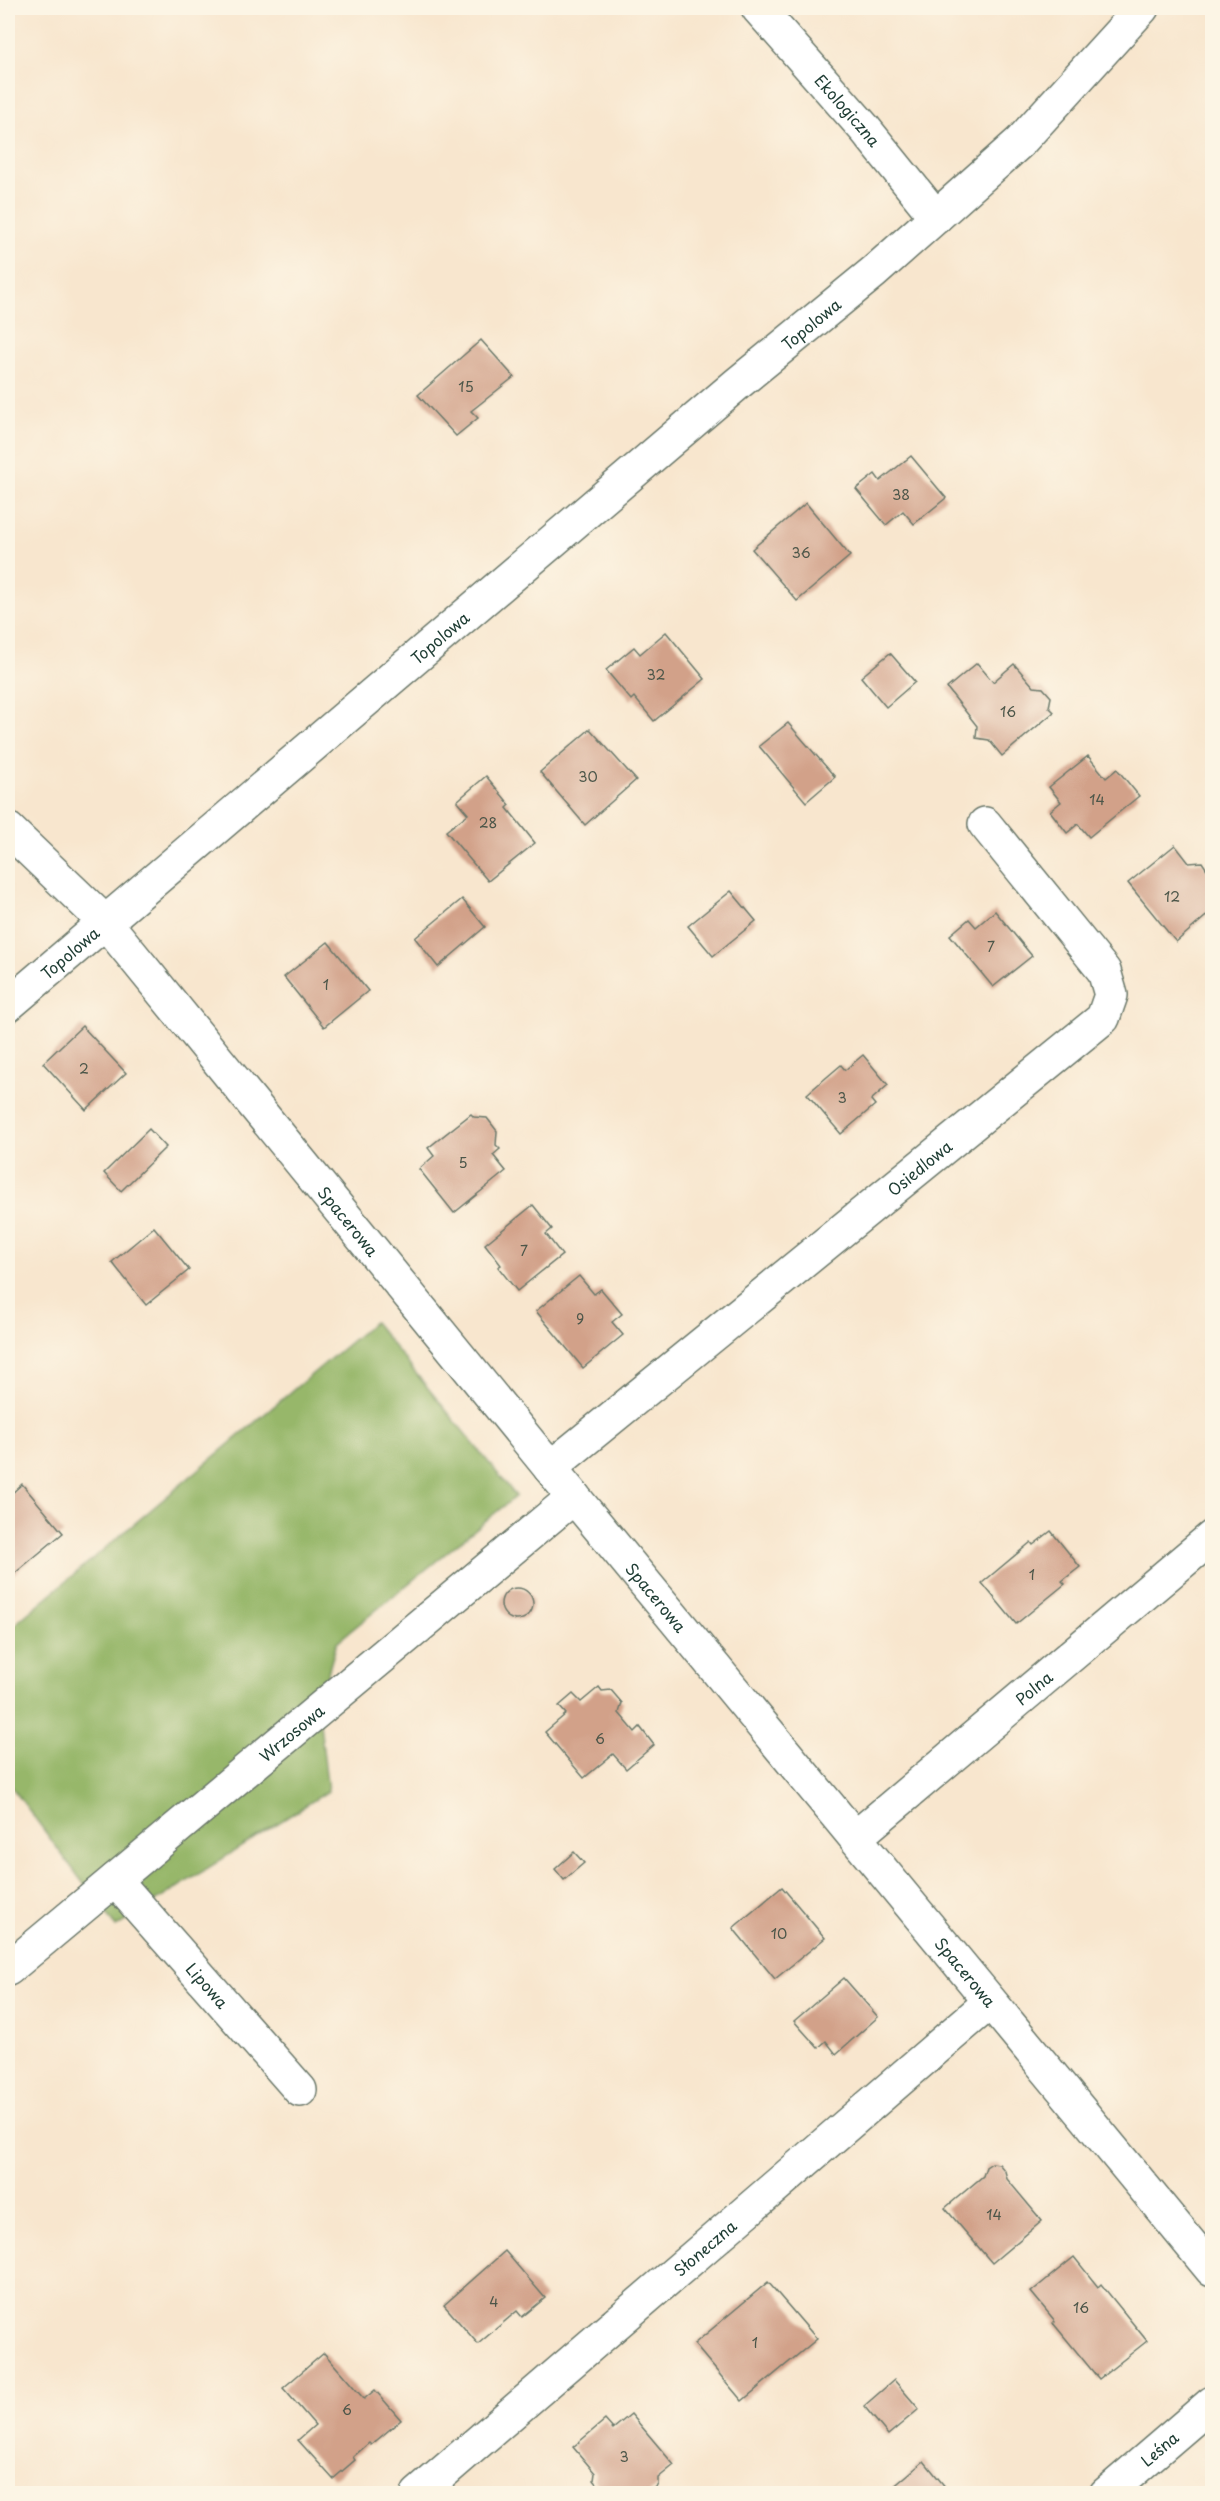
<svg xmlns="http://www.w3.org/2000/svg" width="1220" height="2501" font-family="'Playpen Sans',sans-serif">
<rect width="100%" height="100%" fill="#fcf5e5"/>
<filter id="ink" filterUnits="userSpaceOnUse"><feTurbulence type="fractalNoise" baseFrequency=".0167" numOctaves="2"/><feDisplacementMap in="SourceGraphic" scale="12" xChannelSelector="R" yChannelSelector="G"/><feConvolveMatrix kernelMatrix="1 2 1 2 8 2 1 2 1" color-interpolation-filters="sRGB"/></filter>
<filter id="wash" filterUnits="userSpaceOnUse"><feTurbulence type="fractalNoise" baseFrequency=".008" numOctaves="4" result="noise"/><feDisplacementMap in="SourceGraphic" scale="24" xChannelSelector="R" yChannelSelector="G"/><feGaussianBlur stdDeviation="1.35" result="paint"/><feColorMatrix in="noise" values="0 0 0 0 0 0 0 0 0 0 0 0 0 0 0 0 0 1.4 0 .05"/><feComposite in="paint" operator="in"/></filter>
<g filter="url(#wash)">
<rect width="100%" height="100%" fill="#f8e6ce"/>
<!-- forest -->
<polygon fill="#97b76a" stroke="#5b7a4f" stroke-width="1.5" points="374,1322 516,1496 337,1642 318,1707 328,1791 116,1927 8,1782 8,1630"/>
<g id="blocks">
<!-- building -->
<g fill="#d2a189">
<polygon points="481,340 514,377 471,411 478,418 456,436 418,395"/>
<polygon points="911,456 946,498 914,524 903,511 886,525 856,489 875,474 880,481"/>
<polygon points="806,503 850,556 797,601 752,549"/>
<polygon points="666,632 705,679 654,721 634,697 631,700 606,670 634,647 640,654"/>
<polygon points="890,653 915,682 886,707 861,677"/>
<polygon points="977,663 993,682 1014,664 1034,687 1043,688 1051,697 1049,707 1054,712 1002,756 989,740 976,738 977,726 947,688"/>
<polygon points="788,723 835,777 806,802 759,746"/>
<polygon points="590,729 636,780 585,825 540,772"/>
<polygon points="1088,756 1106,778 1117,769 1139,796 1089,837 1078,824 1067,833 1050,811 1061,802 1049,787"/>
<polygon points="486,776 510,805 507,808 535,843 488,881 446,831 468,814 457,801"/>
<polygon points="1175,845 1189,863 1202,862 1210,874 1208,880 1212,876 1212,911 1176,942 1128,883"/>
<polygon points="731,891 756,921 713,956 688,926"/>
<polygon points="462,899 485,927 438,967 415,938"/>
<polygon points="995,911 1032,956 993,987 950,935 969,919 976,927"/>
<polygon points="328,942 368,991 324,1027 284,977"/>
<polygon points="82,1026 126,1073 86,1110 43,1063"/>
<polygon points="863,1055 888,1085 871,1100 875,1105 841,1134 807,1094 841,1065 845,1070"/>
<polygon points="471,1114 474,1117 487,1118 497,1131 496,1145 500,1149 493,1155 506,1171 454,1213 419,1169 434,1156 428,1148"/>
<polygon points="149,1129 166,1147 121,1191 104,1173"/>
<polygon points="533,1205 552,1229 546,1234 562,1255 517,1291 498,1267 501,1265 485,1244"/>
<polygon points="154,1227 189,1270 146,1305 112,1262"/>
<polygon points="579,1276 594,1294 601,1289 622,1314 612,1322 623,1335 583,1368 536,1311"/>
<polygon points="22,1484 63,1533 8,1579 8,1497"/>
<polygon points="1051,1531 1080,1567 1062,1581 1065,1584 1016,1624 982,1583 1031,1542 1033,1545"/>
<circle cx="517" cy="1604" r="16"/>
<polygon points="599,1687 602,1691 611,1690 622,1703 619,1713 635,1732 640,1727 654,1745 626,1769 613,1754 584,1778 545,1732 566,1714 559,1706 573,1694 581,1702"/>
<polygon points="574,1852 584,1863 564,1880 555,1869"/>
<polygon points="782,1887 825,1938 775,1979 733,1928"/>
<polygon points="844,1978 878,2017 836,2054 826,2041 818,2048 794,2021"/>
<polygon points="992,2163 999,2164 1005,2171 1007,2179 1042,2221 992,2263 945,2208 983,2176 986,2167"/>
<polygon points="505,2251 545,2298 522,2317 517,2311 478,2344 444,2305"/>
<polygon points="1074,2257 1098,2287 1101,2284 1147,2341 1099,2379 1053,2323 1055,2321 1031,2292"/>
<polygon points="768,2282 817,2339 742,2401 694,2344"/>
<polygon points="324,2353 364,2399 375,2390 401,2420 371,2445 369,2443 353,2457 355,2460 333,2479 298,2440 315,2425 283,2388"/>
<polygon points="894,2380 919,2409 888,2435 864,2406"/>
<polygon points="631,2414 674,2465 658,2478 658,2485 649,2494 612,2494 602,2490 594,2480 595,2473 573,2447 605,2420 613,2429"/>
<polygon points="924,2461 951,2494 885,2494"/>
</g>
</g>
</g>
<g filter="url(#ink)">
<use href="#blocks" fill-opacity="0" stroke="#6b786a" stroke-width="1.5"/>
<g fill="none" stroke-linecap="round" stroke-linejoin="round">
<defs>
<g id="minor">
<path id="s1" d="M758 8 865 129 936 217"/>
<path id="s2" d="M8 829 106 923 550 1468 1212 2270"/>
<path id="s3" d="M8 1005 737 384 874 272 1020 142 1142 8"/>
<path id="s4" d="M550 1468 1103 1018 1111 995 1104 971 985 824"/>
<path id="s5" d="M856 1837 1212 1537"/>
<path id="s6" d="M115 1880 300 2090"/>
<path id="s7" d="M8 1969 574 1497"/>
<path id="s8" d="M418 2494 990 2002"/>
<path id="s9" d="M1106 2494 1212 2403"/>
</g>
</defs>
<!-- minor casing -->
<use href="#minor" stroke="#6b786a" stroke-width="36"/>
<!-- minor -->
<use href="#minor" stroke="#fff" stroke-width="33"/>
</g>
</g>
<g text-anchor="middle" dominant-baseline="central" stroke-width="6" stroke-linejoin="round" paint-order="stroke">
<!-- number labels -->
<g font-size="14" fill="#4c5649">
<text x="466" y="386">15</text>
<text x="901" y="494">38</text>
<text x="801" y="552">36</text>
<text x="656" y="674">32</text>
<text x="1008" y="711">16</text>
<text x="588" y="776">30</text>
<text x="1097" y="799">14</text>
<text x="488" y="822">28</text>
<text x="1172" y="896">12</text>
<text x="991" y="946">7</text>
<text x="326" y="984">1</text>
<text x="84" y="1068">2</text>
<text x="842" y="1097">3</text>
<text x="463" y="1162">5</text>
<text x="524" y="1250">7</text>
<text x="580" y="1318">9</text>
<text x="1032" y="1574">1</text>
<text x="600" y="1738">6</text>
<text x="779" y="1933">10</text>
<text x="994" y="2214">14</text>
<text x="494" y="2301">4</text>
<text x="1081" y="2307">16</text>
<text x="755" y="2342">1</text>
<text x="347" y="2409">6</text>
<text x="624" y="2456">3</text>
</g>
<!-- street labels -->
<g font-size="16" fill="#1f3d34" stroke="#fcf5e5">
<text stroke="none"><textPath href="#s1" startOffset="136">Ekologiczna</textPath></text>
<text stroke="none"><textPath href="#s3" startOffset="1053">Topolowa</textPath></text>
<text stroke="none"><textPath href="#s3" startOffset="567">Topolowa</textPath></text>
<text stroke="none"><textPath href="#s3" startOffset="81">Topolowa</textPath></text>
<text stroke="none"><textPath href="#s4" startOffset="476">Osiedlowa</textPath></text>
<text stroke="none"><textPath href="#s2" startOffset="520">Spacerowa</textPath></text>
<text stroke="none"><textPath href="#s2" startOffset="1006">Spacerowa</textPath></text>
<text stroke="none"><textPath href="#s5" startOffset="232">Polna</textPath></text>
<text stroke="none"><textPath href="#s7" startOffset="369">Wrzosowa</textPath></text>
<text stroke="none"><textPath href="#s2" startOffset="1492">Spacerowa</textPath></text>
<text stroke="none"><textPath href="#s6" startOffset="140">Lipowa</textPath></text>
<text stroke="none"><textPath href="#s8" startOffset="378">Słoneczna</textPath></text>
<text stroke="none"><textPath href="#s9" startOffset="70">Leśna</textPath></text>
</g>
</g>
<!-- margin -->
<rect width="1220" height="2501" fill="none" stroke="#fcf5e5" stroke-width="30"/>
</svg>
